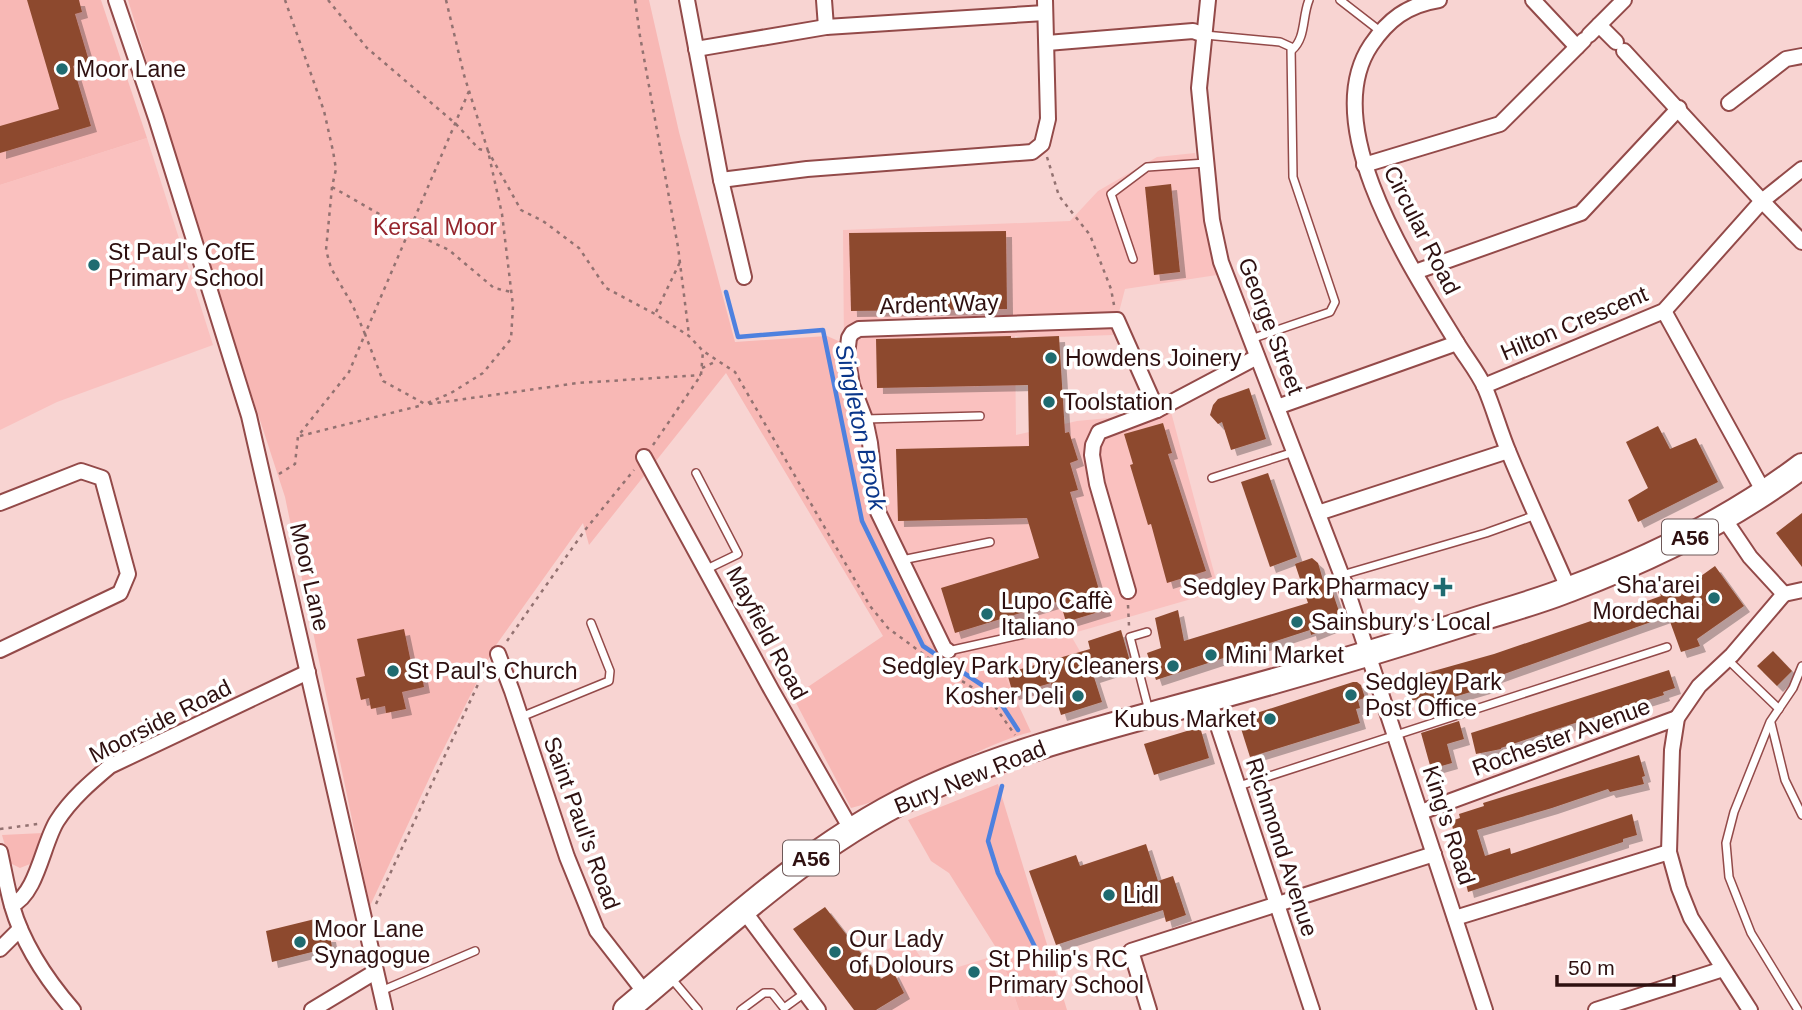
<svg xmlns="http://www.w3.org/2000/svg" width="1802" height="1010" font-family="Arial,sans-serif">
<defs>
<filter id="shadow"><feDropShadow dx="6" dy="6" stdDeviation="0" flood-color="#0004"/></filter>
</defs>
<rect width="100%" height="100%" fill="#f8d4d2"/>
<!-- built -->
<g fill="#fac1bf">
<polygon points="147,138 213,345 57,402 0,430 0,185"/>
<polygon points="1195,153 1217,275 1125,289 1113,335 1027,338 1015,336 1016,435 1077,421 1171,412 1219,591 1070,634 1085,660 1053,691 1016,701 1003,672 927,644 873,516 844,349 843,230 1070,221 1098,191 1157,157"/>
<polygon points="906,936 933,975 1000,954 1019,1010 877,1010 901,995 900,969 887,950"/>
</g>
<!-- green -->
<g fill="#f8b8b5">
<polygon points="0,0 101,0 147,138 0,185"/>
<path d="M128 0H649L679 132 735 342 827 336 843 343 873 516 927 644 1003 672 1031 732C968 748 914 793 851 808L793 697 883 636 726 373 589 545 583 523 494 648 435 766 370 906 285 497 200 236Z"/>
<polygon points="998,784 1067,1010 1019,1010 1000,954 949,873 931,861 908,820"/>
<polygon points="43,833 30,864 20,868 10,863 2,835"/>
</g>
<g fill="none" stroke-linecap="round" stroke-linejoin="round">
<!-- stream -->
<g stroke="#4e81df" stroke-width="4.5">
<polyline points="726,292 738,337 823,330 862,521 923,646 994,693 1018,730"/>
<polyline points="1002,786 988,841 998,873 1041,959"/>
</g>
</g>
<!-- building -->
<g fill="#8d4a2f" filter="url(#shadow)">
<polygon points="27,0 79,0 82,12 75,14 89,61 73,66 91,126 0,153 0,126 59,109"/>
<polygon points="1171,184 1180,272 1154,275 1145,187"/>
<polygon points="1006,231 1007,309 851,311 849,233"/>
<polygon points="1011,336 1011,338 1059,336 1065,433 1069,432 1078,460 1070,463 1078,490 1070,492 1105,610 1066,622 1060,601 955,633 941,588 1039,558 1027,518 898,521 896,449 1029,446 1028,385 877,388 876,339"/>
<polygon points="1249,388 1266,439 1231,450 1222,422 1218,424 1210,415 1213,405 1218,399"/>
<polygon points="1163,423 1172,453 1168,454 1206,571 1167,583 1151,524 1148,525 1130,465 1133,464 1124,434"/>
<polygon points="1658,426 1670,449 1696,438 1718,482 1638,522 1628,500 1648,488 1626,442"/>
<polygon points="1268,473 1297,557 1270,567 1241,482"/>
<polygon points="1802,513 1802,567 1776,533"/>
<polygon points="1312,558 1318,563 1323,580 1328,579 1342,620 1338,624 1311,635 1310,630 1156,680 1147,653 1161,648 1155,618 1178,610 1184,641 1308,603 1295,564"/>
<polygon points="1715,566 1744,606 1697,639 1700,646 1681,652 1668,616 1496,677 1498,684 1447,699 1451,711 1434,716 1429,696 1411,701 1405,679 1494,654 1588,622 1661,596 1659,593 1678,586 1680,591"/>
<polygon points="404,629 412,667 420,665 424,687 402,692 406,709 386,713 385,706 371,709 369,698 361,700 356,678 365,676 357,639"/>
<polygon points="1121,630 1131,665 1094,677 1102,702 1061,715 1051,683 1013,694 1007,673 1090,649 1088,641"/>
<polygon points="1773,651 1792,671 1777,686 1757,666"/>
<polygon points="1669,670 1675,688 1663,692 1664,695 1587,719 1501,748 1501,749 1476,754 1471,733"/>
<polygon points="1353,682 1357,682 1361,685 1365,698 1358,700 1360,708 1356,709 1360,723 1250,757 1238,719"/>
<polygon points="1459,721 1464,739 1447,744 1452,763 1431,769 1421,733"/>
<polygon points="1200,727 1209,758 1154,775 1144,744"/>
<polygon points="1639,755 1645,776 1642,777 1644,784 1610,792 1608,789 1552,808 1477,830 1485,856 1510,848 1511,854 1632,814 1637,835 1623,839 1623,842 1468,892 1451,821 1460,818 1459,814 1484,806 1483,803"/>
<polygon points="1146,844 1158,881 1173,876 1186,915 1166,922 1163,910 1056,945 1029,871 1076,855 1080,866"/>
<polygon points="825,907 881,979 893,971 904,993 876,1010 854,1010 793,929"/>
<polygon points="319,918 323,936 330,936 332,947 272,962 266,931"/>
</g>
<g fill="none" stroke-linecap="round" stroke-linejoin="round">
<defs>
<g id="lane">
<polyline points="1340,0 1380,31"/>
<polyline points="1205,35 1280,42 1291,47 1293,177 1335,302 1330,312 1251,339"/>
<path d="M1292 50C1306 38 1302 17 1309 0"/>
<polyline points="1133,259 1111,194 1147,167 1206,163"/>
<polyline points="865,419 980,416"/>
<polyline points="696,473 738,554 707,569"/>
<polyline points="1212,478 1294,452"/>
<polyline points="902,560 990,542"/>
<polyline points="1342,575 1486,533 1536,515"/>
<polyline points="1147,632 1130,637 1149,711"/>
<polyline points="948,651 1029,633"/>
<polyline points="1727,659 1779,709"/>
<polyline points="521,717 609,681 610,671 591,623"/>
<polyline points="1771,723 1785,780 1802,815"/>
<polyline points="1239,786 1667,647"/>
<polyline points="671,978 698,1010"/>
<polyline points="381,991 475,951"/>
<polyline points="741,1010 764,993 772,993 784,1008 806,992"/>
<polyline points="1798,1010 1751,933 1729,877 1726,843 1734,812 1770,722 1793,688 1802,666"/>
</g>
<g id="street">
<polyline points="116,0 156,118 249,416 385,1010"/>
<polyline points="687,0 721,180 744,277"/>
<polyline points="824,0 826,27"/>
<polyline points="1208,0 1199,88 1212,220 1221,262 1345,584 1485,1010"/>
<path d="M1439 0C1407 5 1388 20 1371 45 1316 127 1414 272 1457 343 1466 358 1478 372 1485 388 1494 409 1500 432 1509 453 1528 499 1549 544 1569 590"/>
<polyline points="1533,0 1577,47"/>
<polyline points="1599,25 1616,42"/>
<polyline points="1589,35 1624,0"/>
<polyline points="1047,43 1193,31 1205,35"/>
<polyline points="696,49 826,27 1045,13"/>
<polyline points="1624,51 1762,201 1802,242"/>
<polyline points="1729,103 1786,59 1802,56"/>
<polyline points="1364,165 1500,124 1584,40"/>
<polyline points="721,180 807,169 1032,152 1042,144 1048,119 1045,0"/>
<polyline points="1415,272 1581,213 1679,108"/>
<polyline points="1664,311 1765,494"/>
<polyline points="1484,386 1664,311 1762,201 1802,169"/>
<polyline points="1277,407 1457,343"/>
<polyline points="644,457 772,691 851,829"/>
<polyline points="0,503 81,471 102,478 128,574 120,593 0,650"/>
<polyline points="1318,513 1508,451"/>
<polyline points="1723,517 1750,557 1784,594"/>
<polyline points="1128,591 1097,484 1092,455 1093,445 1099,432 1157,410 1257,357"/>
<polyline points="1784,594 1802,590"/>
<polyline points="948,651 944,648 878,512 870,443 865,419 852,385 847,355 849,338 852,333 859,329 1117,320 1157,410"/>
<polyline points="498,654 512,691 567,857 597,931 646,994"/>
<polyline points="1209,699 1312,1010"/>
<polyline points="1421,812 1677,718"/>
<path d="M0 852C4 870 7 888 12 906 23 944 47 980 73 1010"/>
<path d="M12 905C37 894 43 843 57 821 71 799 91 782 110 766L308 672"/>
<polyline points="744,911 818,1010"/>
<polyline points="1455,918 1669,852"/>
<polyline points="0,949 20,929"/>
<polyline points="312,1010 375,972"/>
<polyline points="1149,1010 1131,951 1434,854"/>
<polyline points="1596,1010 1723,969"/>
<polyline points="1750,1010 1691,918 1679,888 1669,852 1672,750 1677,718 1699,686 1732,655 1784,594"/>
</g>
<path id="highway" d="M626 1010C723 929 817 837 934 786 1010 752 1092 731 1172 709 1270 683 1367 655 1463 624 1499 612 1535 603 1570 589 1652 558 1732 519 1802 466"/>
</defs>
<!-- lane casing -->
<use href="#lane" stroke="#934a49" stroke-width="10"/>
<!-- street casing -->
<use href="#street" stroke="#934a49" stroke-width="18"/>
<!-- highway casing -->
<use href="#highway" stroke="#934a49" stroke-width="28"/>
<!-- path -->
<g stroke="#937271" stroke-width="2.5" stroke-dasharray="3.5 5" stroke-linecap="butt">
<polyline points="328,0 367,48 456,124 479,149 488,151 521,210 543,221 579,248 606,288 655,314 689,336 703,351 735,372 870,606 888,628 946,671 989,698 1015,735"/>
<polyline points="446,0 464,75 488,151 502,214 513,306 511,339 483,373 451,393 425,404 383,381 365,334 469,91"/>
<polyline points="635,0 640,36 678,247 689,335"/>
<polyline points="1047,157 1059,196 1090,235 1111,289 1114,305"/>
<polyline points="332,187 409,231 449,250 494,288 511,292"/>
<polyline points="656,312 680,262"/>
<polyline points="702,368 717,361"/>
<polyline points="429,404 578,383 701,375"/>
<polyline points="300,436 423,405"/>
<polyline points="653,445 701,375 703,351"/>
<polyline points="279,474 295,464 298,436 349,372 365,334 353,306 331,268 326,250 332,187 336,169 333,151 324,111 285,0"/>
<polyline points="1128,605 1129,626"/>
<polyline points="507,641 585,530 634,470"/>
<polyline points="0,829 38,824"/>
<polyline points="376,904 480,680 487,670"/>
</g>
<!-- lane -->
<use href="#lane" stroke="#fff" stroke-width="7"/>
<!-- street -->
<use href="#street" stroke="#fff" stroke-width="14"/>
<!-- highway -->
<use href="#highway" stroke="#fff" stroke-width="24"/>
</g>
<!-- markers -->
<g fill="#1f6b70" stroke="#fff" stroke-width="2.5">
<circle cx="62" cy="69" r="7"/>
<circle cx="94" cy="265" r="7"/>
<circle cx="1051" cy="358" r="7"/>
<circle cx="1049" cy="402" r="7"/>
<path d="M1439.5 576.5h7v7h7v7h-7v7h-7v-7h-7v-7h7z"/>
<circle cx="1714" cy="598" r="7"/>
<circle cx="987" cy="614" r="7"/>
<circle cx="1297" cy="622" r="7"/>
<circle cx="1211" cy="655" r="7"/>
<circle cx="1173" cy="666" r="7"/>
<circle cx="393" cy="671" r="7"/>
<circle cx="1351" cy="695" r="7"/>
<circle cx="1078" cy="696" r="7"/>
<circle cx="1270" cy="719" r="7"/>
<circle cx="1109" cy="895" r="7"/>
<circle cx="300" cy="942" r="7"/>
<circle cx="835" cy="952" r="7"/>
<circle cx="974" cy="972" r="7"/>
</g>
<g text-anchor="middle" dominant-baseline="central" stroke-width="7" stroke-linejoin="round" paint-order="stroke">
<!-- shield labels -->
<g fill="#fff" stroke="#6d5858" stroke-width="2">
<rect x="1662" y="519.5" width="56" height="35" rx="5"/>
<rect x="783" y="840.5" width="56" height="35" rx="5"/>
</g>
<g font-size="21" font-weight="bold" fill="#2e1010">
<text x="1690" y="537">A56</text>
<text x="811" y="858">A56</text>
</g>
<!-- poi labels -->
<g font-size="23" fill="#2e1010" stroke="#fff" text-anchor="start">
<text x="76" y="69">Moor Lane</text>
<text x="108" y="252">St Paul's CofE<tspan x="108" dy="26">Primary School</tspan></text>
<text x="1065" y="358">Howdens Joinery</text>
<text x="1063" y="402">Toolstation</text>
<text x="1700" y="585" text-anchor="end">Sha'arei<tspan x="1700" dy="26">Mordechai</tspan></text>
<text x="1429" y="587" text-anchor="end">Sedgley Park Pharmacy</text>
<text x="1001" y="601">Lupo Caffè<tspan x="1001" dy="26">Italiano</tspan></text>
<text x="1311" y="622">Sainsbury's Local</text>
<text x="1225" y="655">Mini Market</text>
<text x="1159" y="666" text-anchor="end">Sedgley Park Dry Cleaners</text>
<text x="407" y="671">St Paul's Church</text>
<text x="1365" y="682">Sedgley Park<tspan x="1365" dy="26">Post Office</tspan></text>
<text x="1064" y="696" text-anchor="end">Kosher Deli</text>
<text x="1256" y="719" text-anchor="end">Kubus Market</text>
<text x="1123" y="895">Lidl</text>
<text x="314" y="929">Moor Lane<tspan x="314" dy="26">Synagogue</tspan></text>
<text x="849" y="939">Our Lady<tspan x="849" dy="26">of Dolours</tspan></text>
<text x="988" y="959">St Philip's RC<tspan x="988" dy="26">Primary School</tspan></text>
</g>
<!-- park labels -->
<g font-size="23" fill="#95252d" stroke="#fff">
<text x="435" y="227">Kersal Moor</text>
</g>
<!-- street labels -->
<g font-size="23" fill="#2e1010" stroke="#fff">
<text transform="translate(1422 230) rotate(63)">Circular Road</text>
<text transform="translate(939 304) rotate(-2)">Ardent Way</text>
<text transform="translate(1574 323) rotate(-23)">Hilton Crescent</text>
<text transform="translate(1271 326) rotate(69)">George Street</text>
<text transform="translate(310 577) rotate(77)">Moor Lane</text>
<text transform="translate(767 633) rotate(62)">Mayfield Road</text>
<text transform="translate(160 721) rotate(-27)">Moorside Road</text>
<text transform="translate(1561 737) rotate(-20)">Rochester Avenue</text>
<text transform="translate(970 777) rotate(-22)">Bury New Road</text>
<text transform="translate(582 823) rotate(70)">Saint Paul's Road</text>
<text transform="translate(1449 825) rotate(72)">King's Road</text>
<text transform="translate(1282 847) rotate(72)">Richmond Avenue</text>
</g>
<!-- water labels -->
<g font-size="24" font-style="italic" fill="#0a368a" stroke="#fff">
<text transform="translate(861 427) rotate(78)">Singleton Brook</text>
</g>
</g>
<!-- scale -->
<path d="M1557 975v10h117v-10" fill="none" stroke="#2e1010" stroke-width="3.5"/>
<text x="1568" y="975" font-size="21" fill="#2e1010" stroke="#ffffff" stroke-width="5" paint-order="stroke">50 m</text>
</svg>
